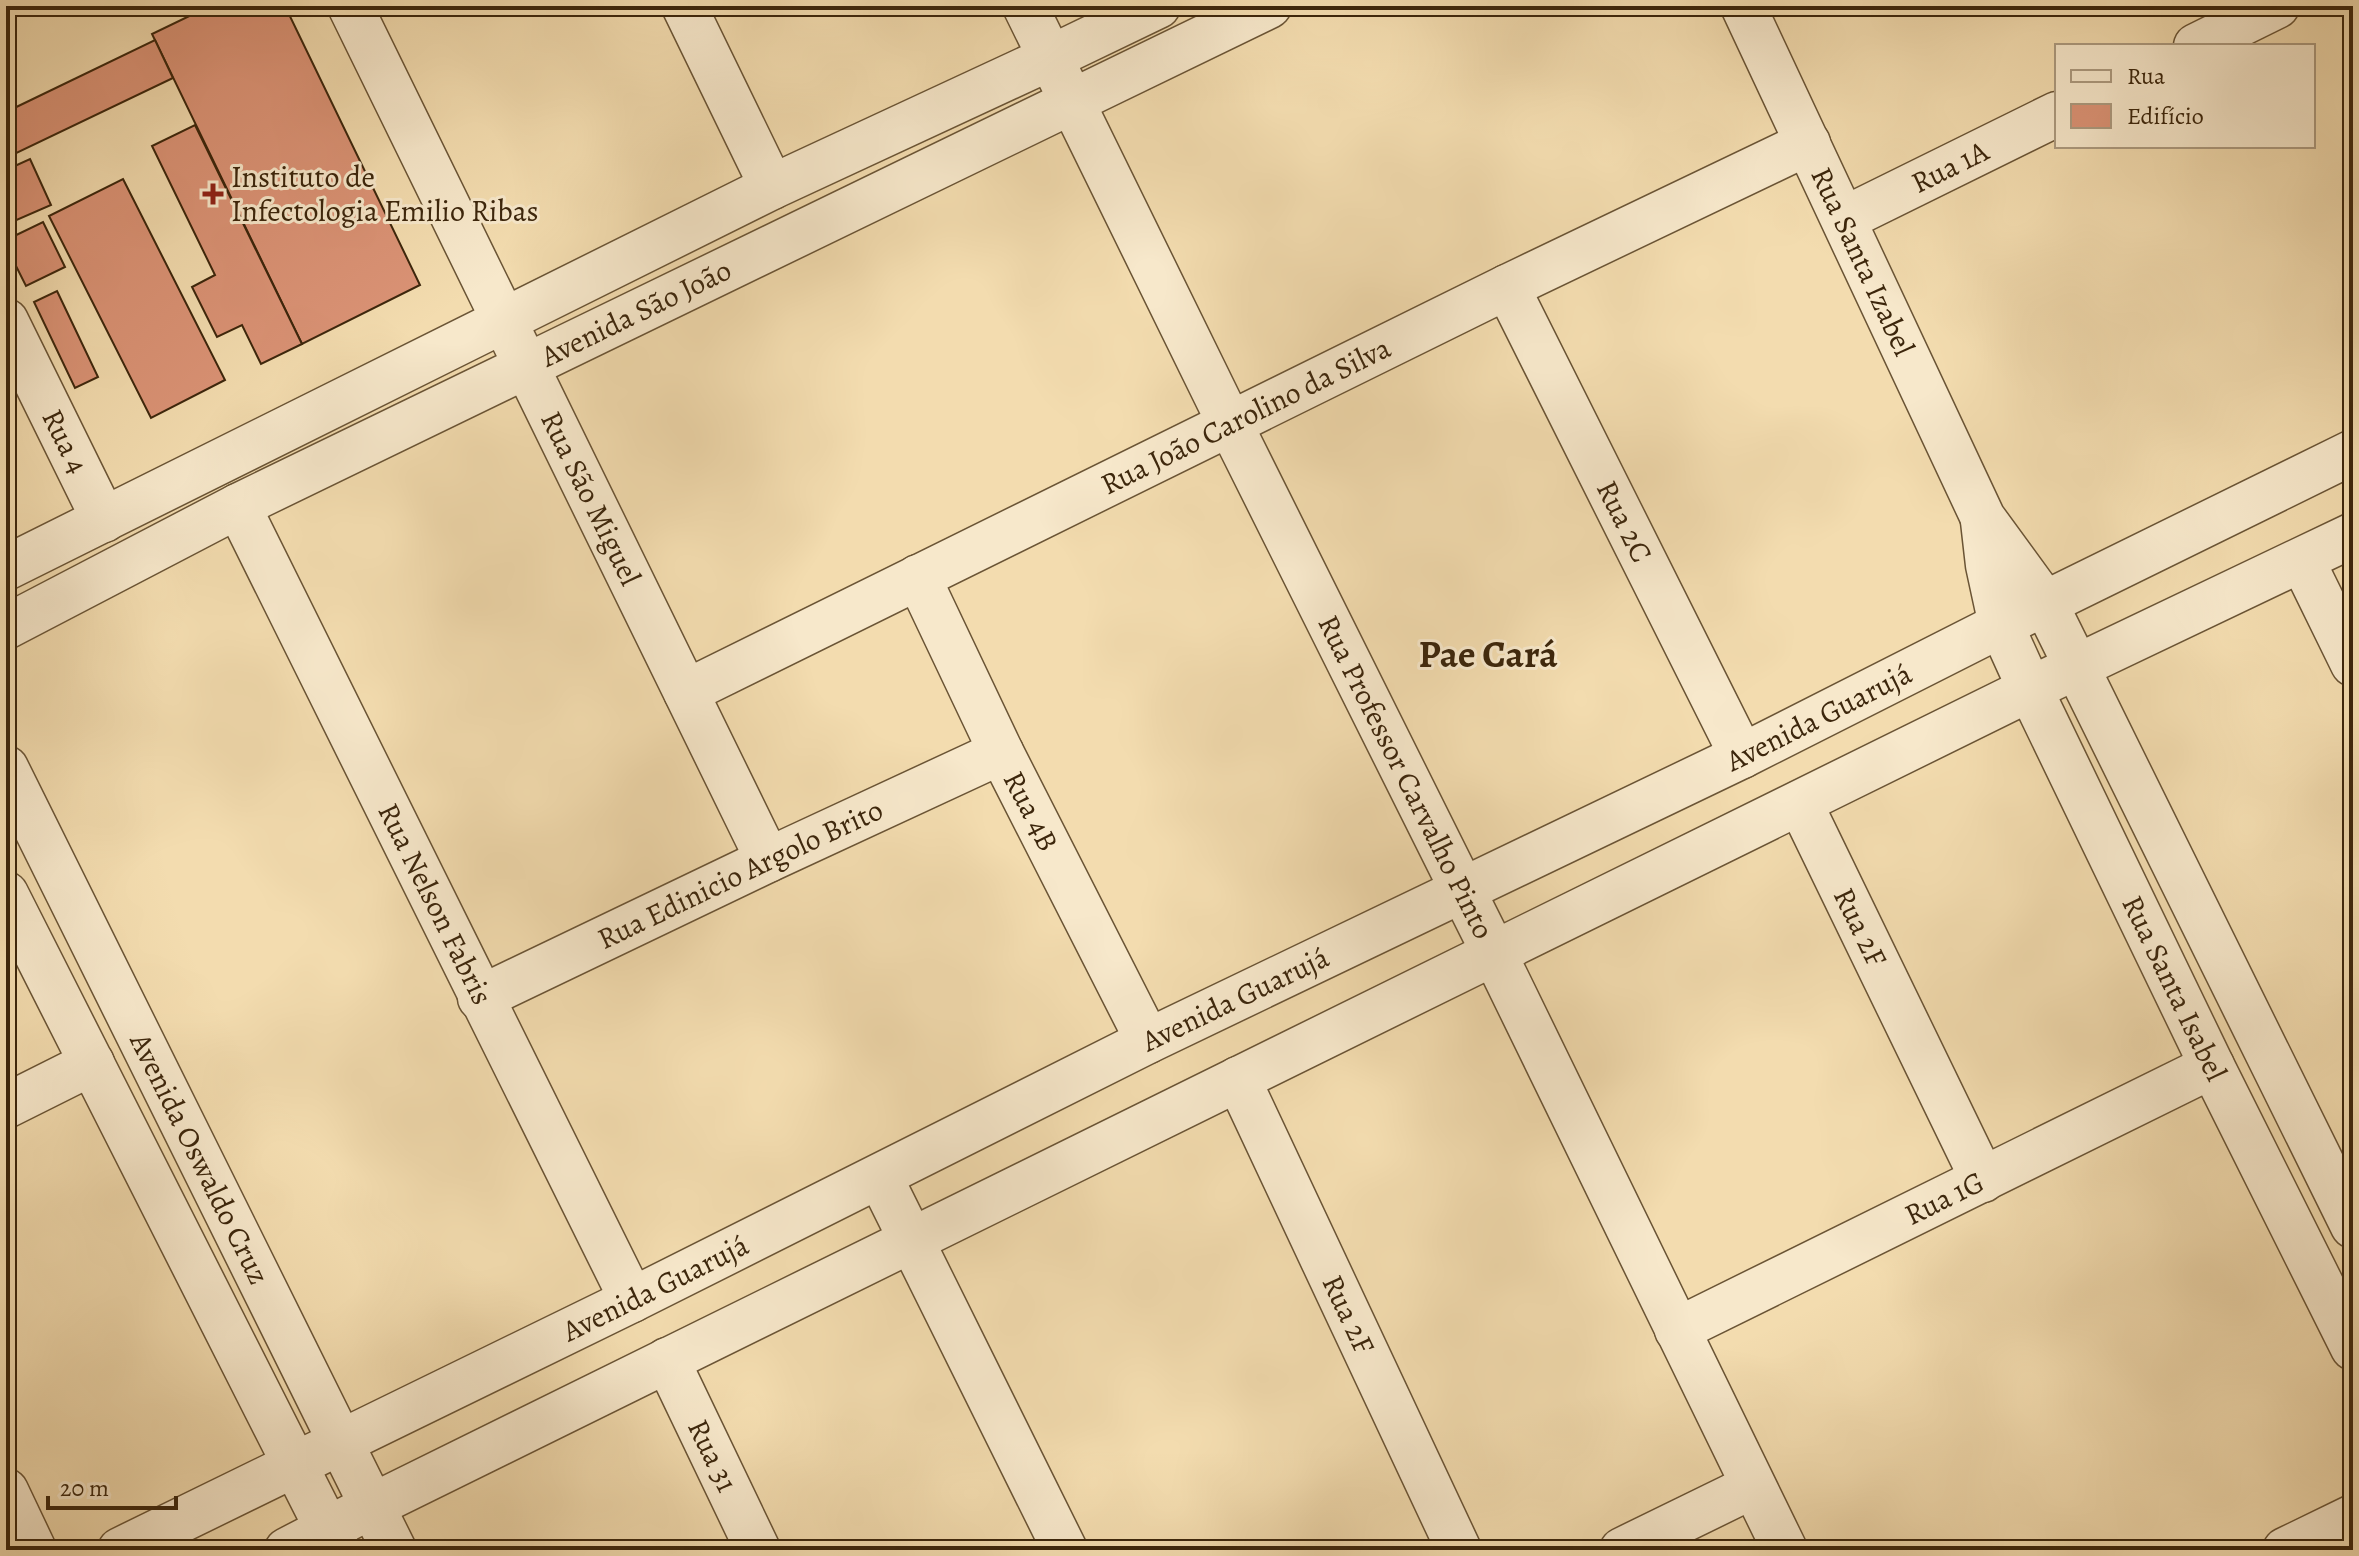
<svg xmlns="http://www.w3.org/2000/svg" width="2359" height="1556" font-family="Alegreya,serif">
<rect width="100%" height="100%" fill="#f3dcaf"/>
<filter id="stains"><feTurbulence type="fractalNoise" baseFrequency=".0025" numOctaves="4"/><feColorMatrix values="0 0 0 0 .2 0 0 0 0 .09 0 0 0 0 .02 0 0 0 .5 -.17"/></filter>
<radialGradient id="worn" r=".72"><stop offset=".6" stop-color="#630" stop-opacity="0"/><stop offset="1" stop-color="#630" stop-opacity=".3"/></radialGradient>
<!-- building -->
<g fill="#db9376" stroke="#3c260c" stroke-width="2">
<polygon points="210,6 285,6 420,285 302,344 152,34"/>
<polygon points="155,40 173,78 6,158 6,112"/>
<polygon points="195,125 302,344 261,364 242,325 217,337 192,287 215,275 152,146"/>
<polygon points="30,159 51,205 12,222 6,209 6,170"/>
<polygon points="123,179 225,380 151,418 49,216"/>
<polygon points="43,222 65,267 26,286 6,246 6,240"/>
<polygon points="57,291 98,377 75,388 34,302"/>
</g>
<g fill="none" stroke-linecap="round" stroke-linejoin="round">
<defs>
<g id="minor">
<path id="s1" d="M350 6 768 860"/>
<polyline points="684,6 772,187"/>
<path id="s2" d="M1025 6 1230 424 1494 953 1785 1550"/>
<path id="s3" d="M1743 6 1983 518 2045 603 2353 1226"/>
<polyline points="2196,46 2277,6"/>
<path id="s4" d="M1844 219 2057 114"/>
<path id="s5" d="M1507 287 1742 756"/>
<path id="s6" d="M6 321 104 520"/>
<path id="s7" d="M238 506 632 1300"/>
<path id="s8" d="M1983 521 1988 565 2001 625 2030 689 2212 1066 2353 1348"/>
<polyline points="2302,560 2353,664"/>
<polyline points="6,568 772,187 1050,58 1158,6"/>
<path id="s9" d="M918 577 1001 752 1148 1041"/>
<path id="s10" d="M6 627 238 506 1269 6"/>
<path id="s11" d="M686 692 1507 287 1808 143"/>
<path id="s12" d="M6 768 394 1550"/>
<path id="s13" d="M1800 803 1983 1180"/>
<polyline points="6,894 338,1550"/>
<path id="s14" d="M480 998 768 860 1001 752"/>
<path id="s15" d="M1238 1079 1459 1550"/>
<polyline points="6,1106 92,1063"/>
<polyline points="880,1177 1065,1550"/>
<path id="s16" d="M1677 1330 2212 1066"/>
<path id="s17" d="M667 1360 758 1550"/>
<polyline points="6,1491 34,1550"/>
<path id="s18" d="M120 1550 632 1300 1148 1041 1742 756 2001 625 2353 452"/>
<polyline points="287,1550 372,1506 2030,689 2353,535"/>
<polyline points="1622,1550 1753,1486"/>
<polyline points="2285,1550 2353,1517"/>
</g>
</defs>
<!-- minor casing -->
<use href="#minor" stroke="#6a5435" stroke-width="47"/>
<!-- minor -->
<use href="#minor" stroke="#f7e8cb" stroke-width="44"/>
</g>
<!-- markers -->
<path fill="#8f2418" stroke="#f7e8cb" stroke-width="3" d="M209 182h8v8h8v8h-8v8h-8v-8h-8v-8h8z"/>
<g text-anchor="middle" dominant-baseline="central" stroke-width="6" stroke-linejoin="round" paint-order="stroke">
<!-- street labels -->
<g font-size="30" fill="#3c260c" stroke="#f7e8cb">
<text stroke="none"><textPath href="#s4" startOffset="118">Rua 1A</textPath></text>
<text stroke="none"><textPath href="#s3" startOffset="282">Rua Santa Izabel</textPath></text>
<text stroke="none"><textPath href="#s10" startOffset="704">Avenida São João</textPath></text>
<text stroke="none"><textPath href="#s11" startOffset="624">Rua João Carolino da Silva</textPath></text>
<text stroke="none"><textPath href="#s6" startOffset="134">Rua 4</textPath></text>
<text stroke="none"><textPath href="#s1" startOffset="548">Rua São Miguel</textPath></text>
<text stroke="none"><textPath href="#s5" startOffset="262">Rua 2C</textPath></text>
<text stroke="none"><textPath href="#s18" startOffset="1892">Avenida Guarujá</textPath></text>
<text stroke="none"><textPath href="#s2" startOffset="860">Rua Professor Carvalho Pinto</textPath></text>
<text stroke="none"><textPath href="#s9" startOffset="260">Rua 4B</textPath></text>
<text stroke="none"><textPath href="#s14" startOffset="288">Rua Edinicio Argolo Brito</textPath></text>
<text stroke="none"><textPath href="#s7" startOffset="444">Rua Nelson Fabris</textPath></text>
<text stroke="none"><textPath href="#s13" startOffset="138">Rua 2F</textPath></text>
<text stroke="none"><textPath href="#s8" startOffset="508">Rua Santa Isabel</textPath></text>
<text stroke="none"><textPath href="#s18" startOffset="1244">Avenida Guarujá</textPath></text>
<text stroke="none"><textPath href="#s12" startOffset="436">Avenida Oswaldo Cruz</textPath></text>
<text stroke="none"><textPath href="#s16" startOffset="298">Rua 1G</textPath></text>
<text stroke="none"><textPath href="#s18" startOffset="596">Avenida Guarujá</textPath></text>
<text stroke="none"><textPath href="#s15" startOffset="260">Rua 2F</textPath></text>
<text stroke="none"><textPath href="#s17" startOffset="106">Rua 31</textPath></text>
</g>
<!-- poi labels -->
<g font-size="30" fill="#3c260c" stroke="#f7e8cb" text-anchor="start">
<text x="231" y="177">Instituto de<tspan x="231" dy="34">Infectologia Emilio Ribas</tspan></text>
</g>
<!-- district labels -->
<g font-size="38" font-weight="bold" fill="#3c260c" stroke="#f7e8cb">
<text x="1488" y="654">Pae Cará</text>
</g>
</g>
<!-- margin -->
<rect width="2359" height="1556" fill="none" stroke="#f3dcaf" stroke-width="32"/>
<rect x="8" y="8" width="2343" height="1540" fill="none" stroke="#3c260c" stroke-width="4"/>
<rect x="16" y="16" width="2327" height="1524" fill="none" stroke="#3c260c" stroke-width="2"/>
<!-- legend -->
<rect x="2055" y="44" width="260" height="104" fill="#f7e8cb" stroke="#ac9a7f" stroke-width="2"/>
<rect x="2071" y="70" width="40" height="12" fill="#f7e8cb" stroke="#ac9a7f" stroke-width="2"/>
<text x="2127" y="84" font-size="24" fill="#3c260c">Rua</text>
<rect x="2071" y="104" width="40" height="24" fill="#db9376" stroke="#ac9a7f" stroke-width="2"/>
<text x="2127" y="124" font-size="24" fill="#3c260c">Edifício</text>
<!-- scale -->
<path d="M48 1496v12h128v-12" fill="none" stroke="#3c260c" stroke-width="4"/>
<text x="60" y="1496" font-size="24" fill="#3c260c" stroke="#f7e8cb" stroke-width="6" paint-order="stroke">20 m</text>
<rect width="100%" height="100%" filter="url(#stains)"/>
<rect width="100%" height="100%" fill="url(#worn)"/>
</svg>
